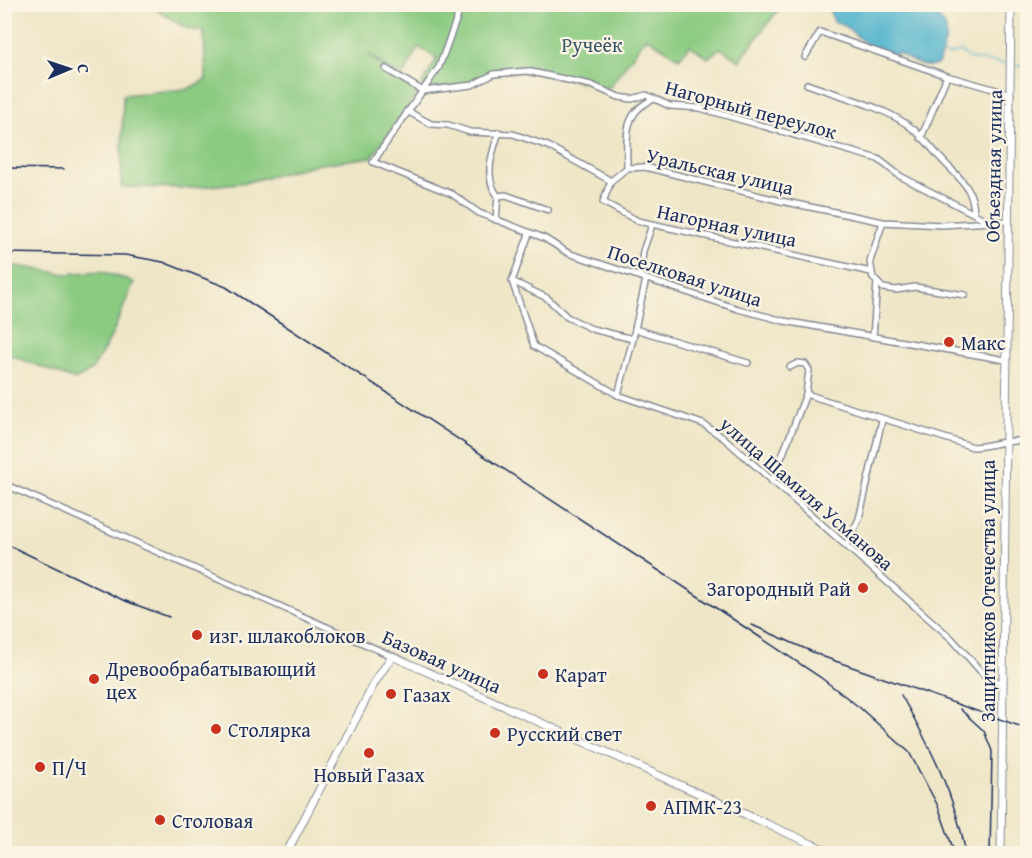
<svg xmlns="http://www.w3.org/2000/svg" width="1032" height="858" font-family="'Gentium Book Plus',serif">
<rect width="100%" height="100%" fill="#fcf5e5"/>
<filter id="ink" filterUnits="userSpaceOnUse"><feTurbulence type="fractalNoise" baseFrequency=".0167" numOctaves="2"/><feDisplacementMap in="SourceGraphic" scale="12" xChannelSelector="R" yChannelSelector="G"/><feConvolveMatrix kernelMatrix="1 2 1 2 8 2 1 2 1" color-interpolation-filters="sRGB"/></filter>
<filter id="wash" filterUnits="userSpaceOnUse"><feTurbulence type="fractalNoise" baseFrequency=".008" numOctaves="4" result="noise"/><feDisplacementMap in="SourceGraphic" scale="24" xChannelSelector="R" yChannelSelector="G"/><feGaussianBlur stdDeviation="1.35" result="paint"/><feColorMatrix in="noise" values="0 0 0 0 0 0 0 0 0 0 0 0 0 0 0 0 0 1.4 0 .05"/><feComposite in="paint" operator="in"/></filter>
<g filter="url(#wash)">
<rect width="100%" height="100%" fill="#efe6c7"/>
<!-- green -->
<g fill="#8bca81" stroke="#537c70" stroke-width="1.5">
<path d="M148 5H782L739 61 720 48 708 58 690 45 679 58 646 37 609 88 527 70 494 73 470 85 426 89 421 86 437 58 418 47 404 75 387 68 369 54C382 71 405 76 418 92L372 157 313 165 248 182 191 188 121 187 123 95 188 89 206 79 204 32 188 29Z"/>
<polygon points="4,264 66,274 101,271 134,282 112,335 92,370 75,380 5,353"/>
</g>
<!-- water -->
<path fill="#4db2cc" stroke="#347095" stroke-width="1.5" d="M890 4 906 8 919 5C953 25 950 28 938 64 924 71 910 60 898 53L892 55C885 51 871 49 866 44 857 37 847 24 835 23L829 10 822 5Z"/>
<g fill="none" stroke-linecap="round" stroke-linejoin="round">
<!-- stream -->
<g stroke="#4db2cc" stroke-width="1.5">
<polyline points="942,52 946,55 961,52 971,59 1006,64"/>
<polyline points="1016,65 1028,65"/>
</g>
</g>
</g>
<g filter="url(#ink)">
<g fill="none" stroke-linecap="round" stroke-linejoin="round">
<defs>
<g id="minor">
<polyline points="462,4 439,67 373,162 452,194 479,213 544,238 568,253 738,309 784,321 1006,360"/>
<polyline points="805,57 820,32 947,76 1011,94"/>
<polyline points="386,69 423,91 472,85 494,74 527,71 591,85 619,97 632,99 646,95 670,106 700,108 878,159 900,176 990,222"/>
<path d="M807 84C839 96 887 107 913 129 925 138 934 152 945 163 961 179 973 189 974 212"/>
<polyline points="407,111 431,124 448,125 470,132 513,134 548,146 611,181 627,168 645,167 781,201 883,222 942,225 1008,221"/>
<polyline points="921,138 947,76"/>
<path d="M627 168C627 138 622 112 654 99"/>
<polyline points="611,181 603,202 638,221 871,272"/>
<polyline points="498,196 506,195 548,210"/>
<path d="M496 220 498 196C483 178 492 153 499 132"/>
<polyline points="529,234 512,281 534,346 618,395 703,424 725,439 952,639 984,675 1003,684"/>
<polyline points="640,277 643,251 652,225"/>
<polyline points="512,281 547,298 567,317 592,329 633,339 635,329 748,363"/>
<polyline points="877,282 883,288 896,290 915,287 965,295"/>
<polyline points="635,329 646,279"/>
<polyline points="873,337 877,282 873,278 870,261 883,222"/>
<path d="M806 394 973 447C994 446 1004 439 1028 441"/>
<polyline points="618,395 633,339"/>
<polyline points="772,482 806,394 809,370 805,364 798,363 790,367"/>
<polyline points="4,484 392,656"/>
<polyline points="846,545 859,519 882,420"/>
</g>
<g id="major">
<polyline points="286,854 375,682 392,656 834,854"/>
<polyline points="1001,854 1011,4"/>
</g>
</defs>
<!-- minor casing -->
<use href="#minor" stroke="#858a92" stroke-width="8"/>
<!-- major casing -->
<use href="#major" stroke="#858a92" stroke-width="9"/>
<!-- minor -->
<use href="#minor" stroke="#fff" stroke-width="5"/>
<!-- major -->
<use href="#major" stroke="#fff" stroke-width="7"/>
<!-- rail -->
<g stroke="#1b2f5e" stroke-width="1.5">
<polyline points="4,168 64,169"/>
<polyline points="4,253 125,255 163,262 226,287 719,610 820,677 859,707 909,752 938,806 955,854"/>
<polyline points="4,543 123,600 169,617"/>
<polyline points="752,625 824,657 1028,729"/>
<path d="M901 695C929 744 956 797 966 854"/>
<polyline points="960,709 984,731 992,751 990,854"/>
</g>
</g>
</g>
<!-- markers -->
<g fill="#c8321e" stroke="#fcf5e5" stroke-width="2">
<circle cx="949" cy="342" r="6"/>
<circle cx="863" cy="588" r="6"/>
<circle cx="197" cy="635" r="6"/>
<circle cx="543" cy="674" r="6"/>
<circle cx="94" cy="679" r="6"/>
<circle cx="391" cy="694" r="6"/>
<circle cx="216" cy="729" r="6"/>
<circle cx="495" cy="733" r="6"/>
<circle cx="369" cy="753" r="6"/>
<circle cx="40" cy="767" r="6"/>
<circle cx="651" cy="806" r="6"/>
<circle cx="160" cy="820" r="6"/>
</g>
<g text-anchor="middle" dominant-baseline="central" stroke-width="4.5" stroke-linejoin="round" paint-order="stroke">
<!-- park labels -->
<g font-size="20" fill="#375667" stroke="#fcf5e5">
<text x="592" y="44">Ручеёк</text>
</g>
<!-- street labels -->
<g font-size="20" fill="#1b2f5e" stroke="#fcf5e5">
<text transform="translate(751 109) rotate(15)">Нагорный переулок</text>
<text transform="translate(993 166) rotate(-89)">Объездная улица</text>
<text transform="translate(720 171) rotate(13)">Уральская улица</text>
<text transform="translate(727 225) rotate(12)">Нагорная улица</text>
<text transform="translate(685 275) rotate(18)">Поселковая улица</text>
<text transform="translate(807 493) rotate(41)">улица Шамиля Усманова</text>
<text transform="translate(987 591) rotate(-90)">Защитников Отечества улица</text>
<text transform="translate(442 661) rotate(24)">Базовая улица</text>
</g>
<!-- poi labels -->
<g font-size="20" fill="#1b2f5e" stroke="#fcf5e5" text-anchor="start">
<text x="961" y="342">Макс</text>
<text x="851" y="588" text-anchor="end">Загородный Рай</text>
<text x="209" y="635">изг. шлакоблоков</text>
<text x="106" y="668">Древообрабатывающий<tspan x="106" dy="23">цех</tspan></text>
<text x="555" y="674">Карат</text>
<text x="403" y="694">Газах</text>
<text x="228" y="729">Столярка</text>
<text x="507" y="733">Русский свет</text>
<text x="52" y="767">П/Ч</text>
<text x="369" y="774" text-anchor="middle">Новый Газах</text>
<text x="663" y="806">АПМК-23</text>
<text x="172" y="820">Столовая</text>
</g>
</g>
<!-- margin -->
<rect width="1032" height="858" fill="none" stroke="#fcf5e5" stroke-width="24"/>
<!-- north arrow -->
<g transform="translate(69 69) rotate(88)" stroke="#fcf5e5" stroke-width="4.5" paint-order="stroke">
<path d="M0-4.5L10 22L0 15L-10 22Z" fill="#1b2f5e"/>
<text y="-9" font-size="16" font-weight="bold" text-anchor="middle" fill="#1b2f5e">С</text>
</g>
</svg>
